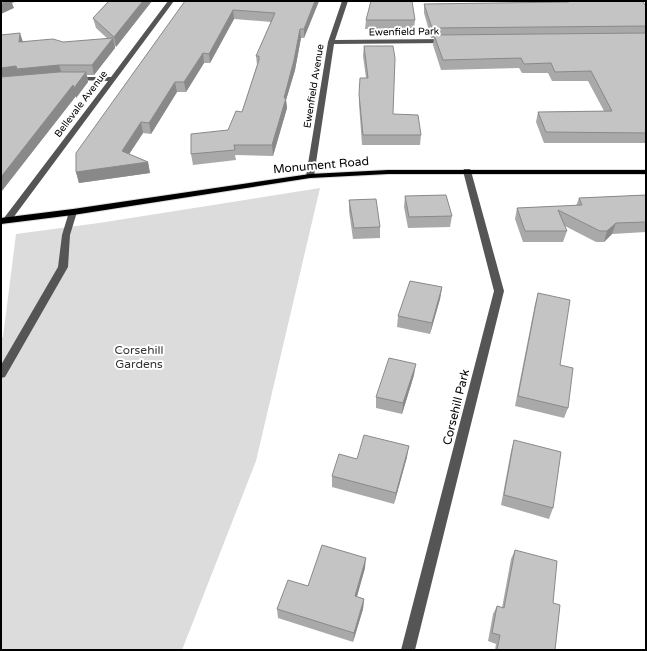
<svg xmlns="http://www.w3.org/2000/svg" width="647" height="651" font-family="'Varela Round',sans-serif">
<rect width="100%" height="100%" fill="#fff"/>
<!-- green -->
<polygon fill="#dcdcdc" points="320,188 256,461 182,650 1,650 1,338 3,337 16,234 99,223"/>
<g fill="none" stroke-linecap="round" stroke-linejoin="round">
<defs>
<polygon id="major" points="388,170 646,170 646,174 388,174 310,178 73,215 1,224 1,218 73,209 310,174"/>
</defs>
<!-- major casing -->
<use href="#major" stroke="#dbdbdb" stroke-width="2"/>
<!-- minor -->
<g fill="#555" fill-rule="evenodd">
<polygon points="168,1 174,1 10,222 4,222 3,220 4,218 108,81 75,80 72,78 73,77 111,77"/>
<polygon points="342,1 348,1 335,40 446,39 449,41 446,43 334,44 314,176 310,178 306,176 328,42"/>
<polygon points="464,169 470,169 471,171 504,291 415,650 401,650 494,291 463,171"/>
<polygon points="73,209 77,212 70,235 68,267 5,377 1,378 1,365 58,267 62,235 69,212"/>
</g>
<!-- major -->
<use href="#major" fill="#000" fill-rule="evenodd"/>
</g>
<!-- wall -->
<g fill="#a9a9a9">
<polygon points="109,1 152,1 116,47 115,45 115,48 94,75 87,75 88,82 76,98 76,96 1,192 1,35 23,41 63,42 108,39 96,28 93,18"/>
<polygon points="185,1 319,1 304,38 301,38 295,70 286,100 287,108 273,156 235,155 236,160 193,165 191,154 228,130 242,112 257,65 256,56 271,22 234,19 210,63 204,63 186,92 177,92 151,134 143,133 129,154 148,162 150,173 79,183 76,172"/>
<polygon points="563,1 642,1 646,6 646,143 544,143 536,122 538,112 604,111 588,81 552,81 548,73 522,73 519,68 441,70 433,45 434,38 431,38 424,13 424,4 563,2"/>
<polygon points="366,20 415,20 414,29 365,29"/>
<polygon points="364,46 393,114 421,135 420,145 362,145 359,104 359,94 366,78 363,56"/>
<polygon points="646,195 646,232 612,234 604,242 596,242 565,226 567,231 563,242 523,242 515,219 517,208 576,206 579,198"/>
<polygon points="405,196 452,216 450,227 408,228 404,207"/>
<polygon points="349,200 380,227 380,238 353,239 349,211"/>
<polygon points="442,287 440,299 430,334 397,327 398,316"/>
<polygon points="538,293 560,365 568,408 564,418 515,406 535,304"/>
<polygon points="414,375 402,414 376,408 376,397"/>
<polygon points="514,440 553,508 549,519 501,505 511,451"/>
<polygon points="407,457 394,504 332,487 332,476 357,459"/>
<polygon points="515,550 553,603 555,650 495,650 496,644 488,641 493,614 497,606 502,608 511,559"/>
<polygon points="365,568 357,597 364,599 363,609 353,642 278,618 277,609 308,586"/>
</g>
<!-- shaded-wall -->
<g fill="#898989">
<polygon points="6,1 17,1 12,3 14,8 1,14 1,4"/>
<polygon points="143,1 152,1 116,47 114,37"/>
<polygon points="315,1 319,1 304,38 304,29"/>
<polygon points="233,10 234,19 210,63 209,54"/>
<polygon points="300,29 301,38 295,70 286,100 287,108 273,156 272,145"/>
<polygon points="20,33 23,42 19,42"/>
<polygon points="113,38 115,48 94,75 92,65"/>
<polygon points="203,53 204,63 186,92 184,82"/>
<polygon points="59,65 62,74 1,78 1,68 16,66"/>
<polygon points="86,72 88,82 76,98 76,96 1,192 1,177 73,85"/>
<polygon points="175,82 177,92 151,134 149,123"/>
<polygon points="141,122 143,133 124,162 122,151"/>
<polygon points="148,162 150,173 79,183 76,172"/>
<polygon points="616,223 612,234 604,242 607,231"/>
<polygon points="442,287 440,299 430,334 432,323"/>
<polygon points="416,364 414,375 402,414 403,403"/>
<polygon points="409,446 407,457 394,504 396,493"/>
<polygon points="366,558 365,568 354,606 355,596"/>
<polygon points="364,599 363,609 353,642 354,633"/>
</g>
<!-- building -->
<g fill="#c4c4c4" stroke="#898989">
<polygon points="1,1 6,1 1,4"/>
<polygon points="109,1 143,1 114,37 93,18"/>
<polygon points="185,1 315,1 304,29 300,29 294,60 284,98 286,98 272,145 234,145 235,150 191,154 191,134 228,130 236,111 242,112 259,60 259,56 256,56 275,13 233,10 209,54 203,53 184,82 175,82 149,123 141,122 122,151 148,162 76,172 76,153"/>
<polygon points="371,1 412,1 415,20 366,20"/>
<polygon points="569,1 642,1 646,6 646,26 432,28 424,4 569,2"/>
<polygon points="20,33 19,42 53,39 63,42 113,38 92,65 59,65 17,69 16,66 1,68 1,35"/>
<polygon points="646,33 646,133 546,132 538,112 612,111 591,71 555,72 551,63 524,64 521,58 443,60 434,35"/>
<polygon points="364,46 393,46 395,58 393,114 418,115 421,135 363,135 359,94 360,78 368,78"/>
<polygon points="59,72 86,72 74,88 73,85 1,177 1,77"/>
<polygon points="446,195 452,216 409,217 405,196"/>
<polygon points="646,195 646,222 616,223 607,231 600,231 558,210 567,231 525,231 517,208 582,205 579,198"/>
<polygon points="376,199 380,227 354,228 349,200"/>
<polygon points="410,281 442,287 432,323 398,316"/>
<polygon points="538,293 570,300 560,365 573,368 568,408 518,396"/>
<polygon points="389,358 416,364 403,403 376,397"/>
<polygon points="364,435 409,446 396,493 332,476 339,454 357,459"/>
<polygon points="514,440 561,452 553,508 504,495"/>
<polygon points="322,545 366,558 355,596 364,599 354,633 277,609 288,580 308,586"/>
<polygon points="515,550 557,561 553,603 560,605 555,650 497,650 500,635 492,633 497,606 504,608"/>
</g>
<g text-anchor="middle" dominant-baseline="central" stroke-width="4" stroke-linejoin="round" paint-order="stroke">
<!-- far-street labels -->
<g font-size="10" fill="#000" stroke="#fff">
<text transform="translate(404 32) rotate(-1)">Ewenfield Park</text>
<text transform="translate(314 86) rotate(-81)">Ewenfield Avenue</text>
<text transform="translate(81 104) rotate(-53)">Bellevale Avenue</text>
</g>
<!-- street labels -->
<g font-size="12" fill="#000" stroke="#fff">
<text transform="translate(321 165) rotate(-5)">Monument Road</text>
<text transform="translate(456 407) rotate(-76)">Corsehill Park</text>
</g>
<!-- park labels -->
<g font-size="12" fill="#333" stroke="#fff">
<text x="139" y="350">Corsehill<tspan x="139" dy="14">Gardens</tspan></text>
</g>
</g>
<!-- border -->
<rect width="647" height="651" fill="none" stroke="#000000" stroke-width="4"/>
</svg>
